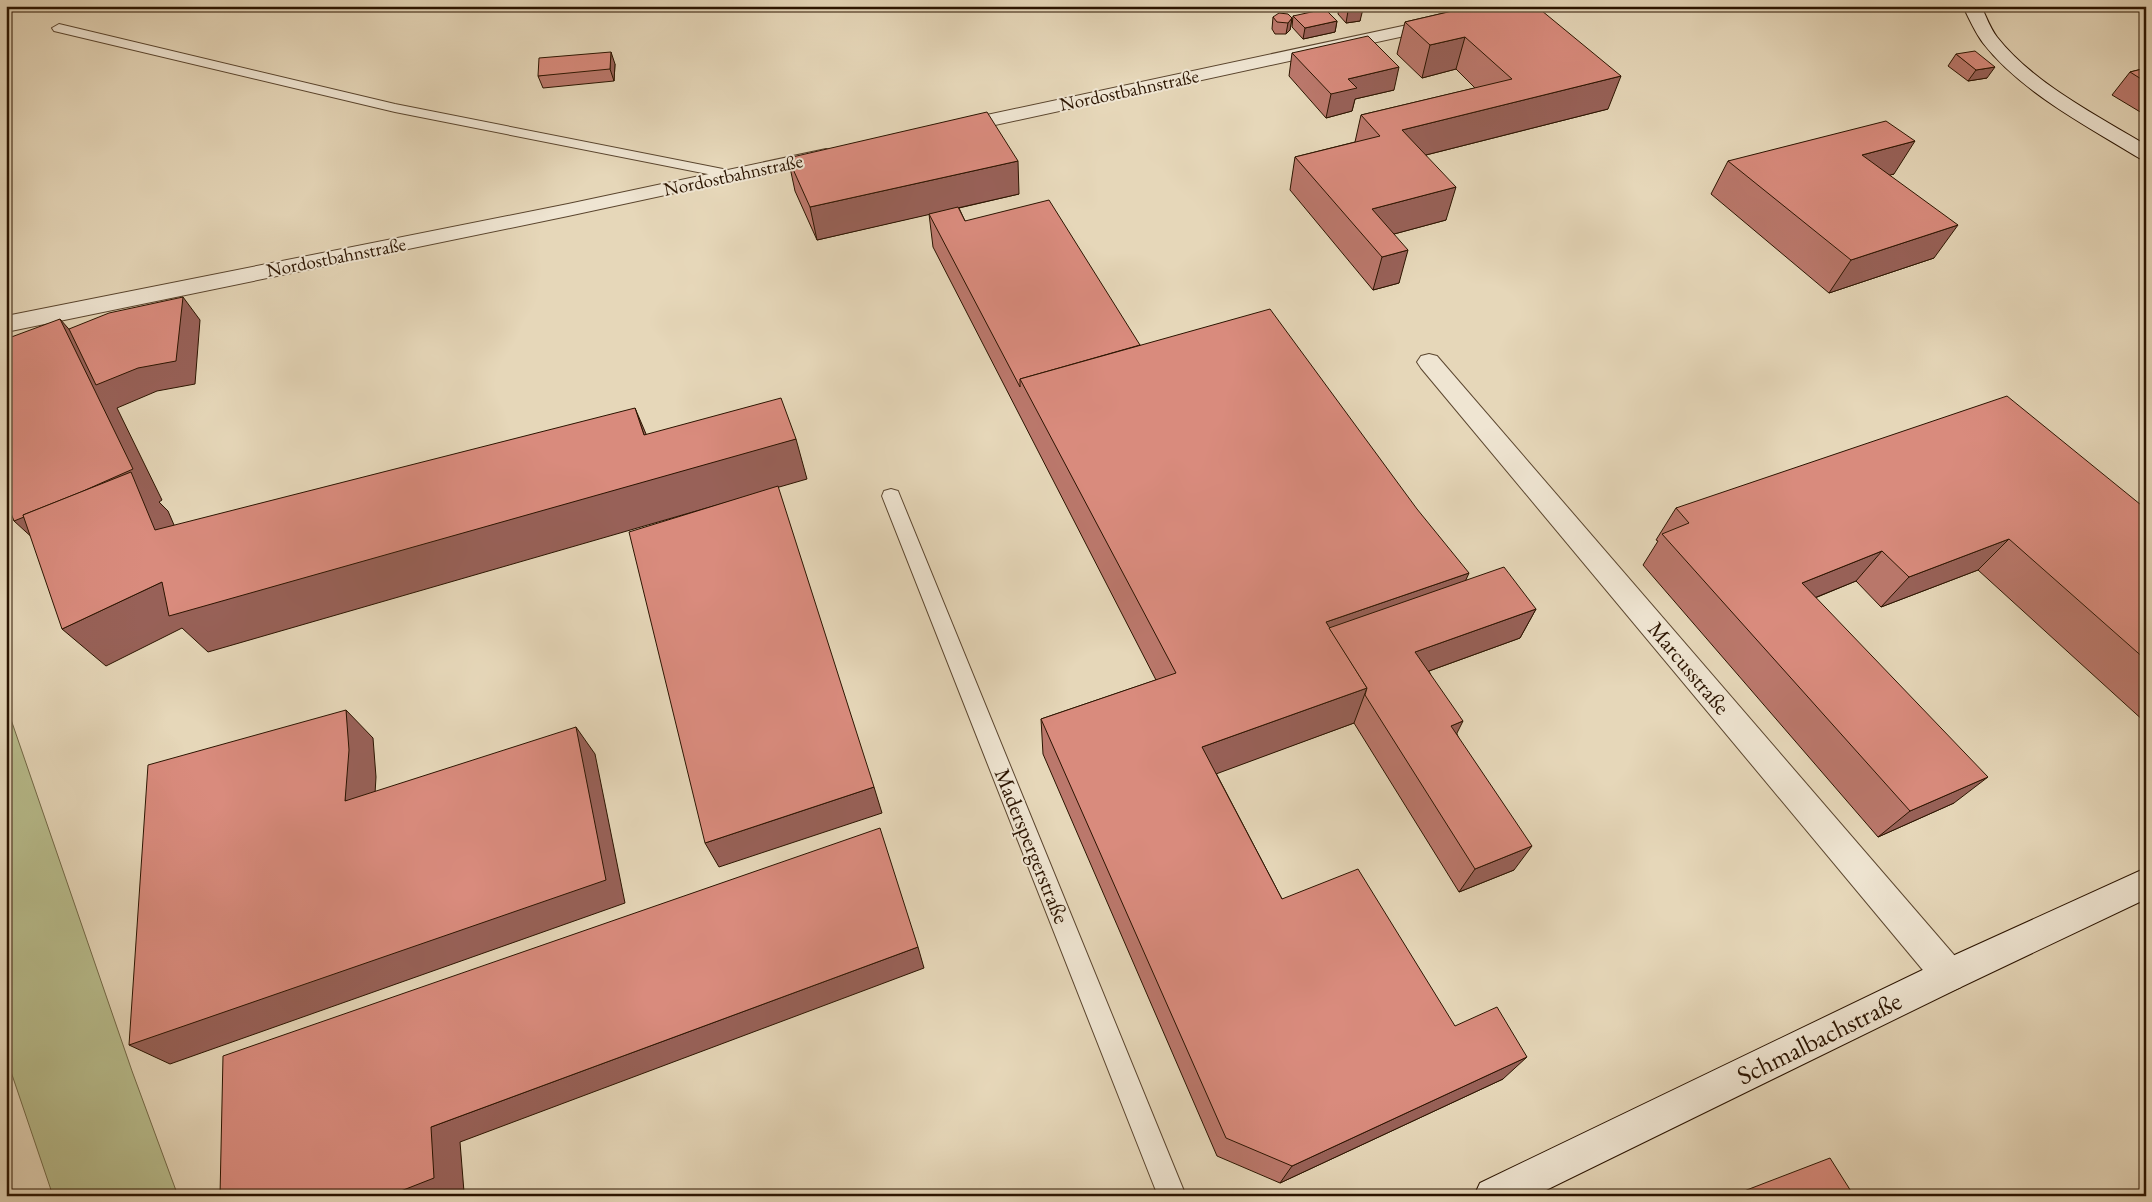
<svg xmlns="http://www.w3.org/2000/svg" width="2152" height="1202" font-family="'EB Garamond',serif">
<rect width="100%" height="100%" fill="#e6d7b9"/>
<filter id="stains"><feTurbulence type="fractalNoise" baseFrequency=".004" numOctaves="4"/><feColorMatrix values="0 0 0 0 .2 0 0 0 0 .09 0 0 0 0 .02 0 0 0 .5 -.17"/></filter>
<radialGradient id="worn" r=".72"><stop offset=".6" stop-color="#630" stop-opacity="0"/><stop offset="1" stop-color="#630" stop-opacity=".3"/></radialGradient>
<!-- green -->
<polygon fill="#b8bd8d" stroke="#726846" points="6,705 132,1071 178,1196 53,1196 48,1181 6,1057"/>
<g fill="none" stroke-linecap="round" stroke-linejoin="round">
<defs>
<g id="lane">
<polygon points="59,24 395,104 733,171 738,172 740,175 738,178 733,179 395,112 54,31 52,28"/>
<polygon points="891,489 898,491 900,496 1186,1196 1158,1196 882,496 884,491"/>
</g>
<g id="street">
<polygon points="1440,18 1446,19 1449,23 1446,27 954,134 947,132 944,128 947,124 954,122"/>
<polygon points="826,149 833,151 836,155 833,159 568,216 6,332 6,316 568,204"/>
<polygon points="1429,354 1437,356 1961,963 1966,975 1961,987 1949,992 1937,987 1421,368 1417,362 1421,356"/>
</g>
<g id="secondary">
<path d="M1963 6H1981C1986 16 1990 28 1997 37 2033 83 2096 115 2146 145V160L2139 158C2087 126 2021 92 1983 43 1975 32 1969 19 1963 6Z"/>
<polygon points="2146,868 2146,899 1961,987 1534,1196 1474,1196 1480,1183 1937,963"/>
</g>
</defs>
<!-- lane casing -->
<use href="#lane" stroke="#5a452e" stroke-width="2"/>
<!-- street casing -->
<use href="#street" stroke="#5a452e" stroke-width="2"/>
<!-- secondary casing -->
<use href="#secondary" stroke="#2b1400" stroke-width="2"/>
<!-- lane -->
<use href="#lane" fill="#efe5d2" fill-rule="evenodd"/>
<!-- street -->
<use href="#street" fill="#efe5d2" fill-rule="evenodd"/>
<!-- secondary -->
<use href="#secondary" fill="#efe5d2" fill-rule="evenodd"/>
</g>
<!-- wall -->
<g fill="#bb786c" stroke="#2b1400">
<polygon points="1339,6 1361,6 1360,21 1346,23 1338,14"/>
<polygon points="1474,6 1608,109 1426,155 1446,220 1394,234 1399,283 1373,290 1290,190 1295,157 1355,142 1361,115 1475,88 1456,69 1422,78 1397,54 1405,22"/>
<polygon points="2140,6 2146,6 2146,10"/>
<polygon points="1293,16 1337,21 1335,32 1303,39 1292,27"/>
<polygon points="1273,17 1292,18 1290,30 1286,34 1275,34 1272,29"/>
<polygon points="1292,53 1394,90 1355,99 1352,111 1326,118 1289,76"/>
<polygon points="1956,54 1987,78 1968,81 1948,66"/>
<polygon points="615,64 614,81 543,88 538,76"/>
<polygon points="2146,68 2146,112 2142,113 2112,95 2130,72"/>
<polygon points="788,158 1019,194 959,208 965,221 1140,345 1466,581 1536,609 1520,638 1429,671 1457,734 1514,870 1459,892 1354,723 1216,773 1282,899 1455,1026 1503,1079 1280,1183 1217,1156 1043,754 1041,719 1156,680 933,247 929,214 817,240 795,191"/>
<polygon points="1728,161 1894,174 1889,175 1934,258 1829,293 1711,194"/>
<polygon points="1676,508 2146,509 2146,723 1978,570 1881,607 1856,581 1815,598 1954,803 1878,837 1643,565 1658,541 1656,540"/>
</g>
<!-- shaded-wall -->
<g fill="#986158" stroke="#2b1400">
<polygon points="1363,9 1360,21 1346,23 1348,11"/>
<polygon points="1292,18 1290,30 1286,34 1288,23"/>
<polygon points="1337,21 1335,32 1303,39 1305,28"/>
<polygon points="1465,37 1456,69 1422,78 1430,45"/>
<polygon points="611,52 615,64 614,81 610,69"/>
<polygon points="1399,67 1394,90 1355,99 1352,111 1326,118 1331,94 1348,79"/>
<polygon points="1995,67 1987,78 1968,81 1976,70"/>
<polygon points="1621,76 1608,109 1394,163 1402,130"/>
<polygon points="2146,108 2146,112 2142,113"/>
<polygon points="1915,141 1894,174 1842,189 1862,155"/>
<polygon points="1018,161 1019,194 817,240 810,207"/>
<polygon points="1456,187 1446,220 1368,241 1372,209"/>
<polygon points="1958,225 1934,258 1829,293 1851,260"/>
<polygon points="1408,250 1399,283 1373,290 1382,257"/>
<polygon points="183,297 200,320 195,384 157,391 117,408 162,500 159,502 168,511 193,569 48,552 14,521 60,319 89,352"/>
<polygon points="635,408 652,448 644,435"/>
<polygon points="796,439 807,479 208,652 182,628 106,666 62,629 162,582"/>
<polygon points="2009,539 1978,570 1881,607 1909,577"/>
<polygon points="1882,551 1856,581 1777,613 1802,583"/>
<polygon points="1469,573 1452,611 1337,651 1326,622"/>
<polygon points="1536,609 1520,638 1404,680 1415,652"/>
<polygon points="1367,688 1354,723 1197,781 1202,747"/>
<polygon points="346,710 373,738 376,777 373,827 345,801"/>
<polygon points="1463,721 1449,749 1451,726"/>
<polygon points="576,727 595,754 625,903 170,1064 129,1045"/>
<polygon points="1988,777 1954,803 1878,837 1910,811"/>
<polygon points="874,787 882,813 719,867 705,843"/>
<polygon points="1532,846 1514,870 1459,892 1475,869"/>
<polygon points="918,947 924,968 460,1142 464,1192 453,1196 388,1196 431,1127"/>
<polygon points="1527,1057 1503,1079 1280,1183 1292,1166"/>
</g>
<!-- building -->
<g fill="#d98b7d" stroke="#2b1400">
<polygon points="1344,6 1361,6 1363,9 1348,11"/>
<polygon points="1474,6 1536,6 1621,76 1402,130 1456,187 1372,209 1408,250 1382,257 1295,157 1380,136 1361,115 1512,79 1465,37 1430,45 1405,22"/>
<polygon points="1325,9 1337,21 1305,28 1293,16"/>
<polygon points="1279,13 1288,14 1292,18 1288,23 1277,22 1273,17"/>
<polygon points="1368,36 1399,67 1348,79 1357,88 1331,94 1292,53"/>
<polygon points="1975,51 1995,67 1976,70 1956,54"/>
<polygon points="611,52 610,69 538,76 539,58"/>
<polygon points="2146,68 2146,82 2130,72"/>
<polygon points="987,112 1018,161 810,207 788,158"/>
<polygon points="1886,121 1915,141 1862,155 1958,225 1851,260 1728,161"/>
<polygon points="1049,200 1140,345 1020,379 1020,387 929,214 958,207 965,221"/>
<polygon points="183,297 176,361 138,368 96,385 69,329 109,313"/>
<polygon points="1270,309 1417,509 1469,573 1326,622 1367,688 1202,747 1282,899 1358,869 1455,1026 1497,1007 1527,1057 1292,1166 1226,1138 1041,719 1176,673 1020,379"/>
<polygon points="60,319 133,469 81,492 23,515 24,517 14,521 6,501 6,339"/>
<polygon points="2007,396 2146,509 2146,660 2009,539 1909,577 1882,551 1802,583 1988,777 1910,811 1662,534 1689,523 1676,508"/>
<polygon points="781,398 796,439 169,616 162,582 62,629 23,515 131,472 155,530 635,408 644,435"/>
<polygon points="778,486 874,787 705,843 629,532"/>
<polygon points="1504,567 1536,609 1415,652 1463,721 1451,726 1532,846 1475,869 1365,695 1367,688 1329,628"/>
<polygon points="346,710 349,750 345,801 576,727 606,880 129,1045 148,765"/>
<polygon points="880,828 918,947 431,1127 434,1178 388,1196 220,1196 223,1056"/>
<polygon points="1830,1158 1854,1196 1731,1196"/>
</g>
<g text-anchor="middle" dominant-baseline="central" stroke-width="4" stroke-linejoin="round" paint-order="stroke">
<!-- far-street labels -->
<g font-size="19" fill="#2b1400" stroke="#efe5d2">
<text transform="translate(1129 90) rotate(-12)">Nordostbahnstraße</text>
<text transform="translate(733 175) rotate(-12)">Nordostbahnstraße</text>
<text transform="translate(336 257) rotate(-11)">Nordostbahnstraße</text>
</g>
<!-- street labels -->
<g font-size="22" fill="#2b1400" stroke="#efe5d2">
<text transform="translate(1689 668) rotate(50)">Marcusstraße</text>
<text transform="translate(1032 846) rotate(68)">Maderspergerstraße</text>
</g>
<!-- near-street labels -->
<g font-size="26" fill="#2b1400" stroke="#efe5d2">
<text transform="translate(1819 1038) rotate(-26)">Schmalbachstraße</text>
</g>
</g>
<!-- margin -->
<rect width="2152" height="1202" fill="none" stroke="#e6d7b9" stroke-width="25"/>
<rect x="8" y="8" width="2137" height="1187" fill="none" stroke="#2b1400" stroke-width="2.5"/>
<rect x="12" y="12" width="2127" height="1177" fill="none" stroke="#2b1400"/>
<rect width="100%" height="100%" filter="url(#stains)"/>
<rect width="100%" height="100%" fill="url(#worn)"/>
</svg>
